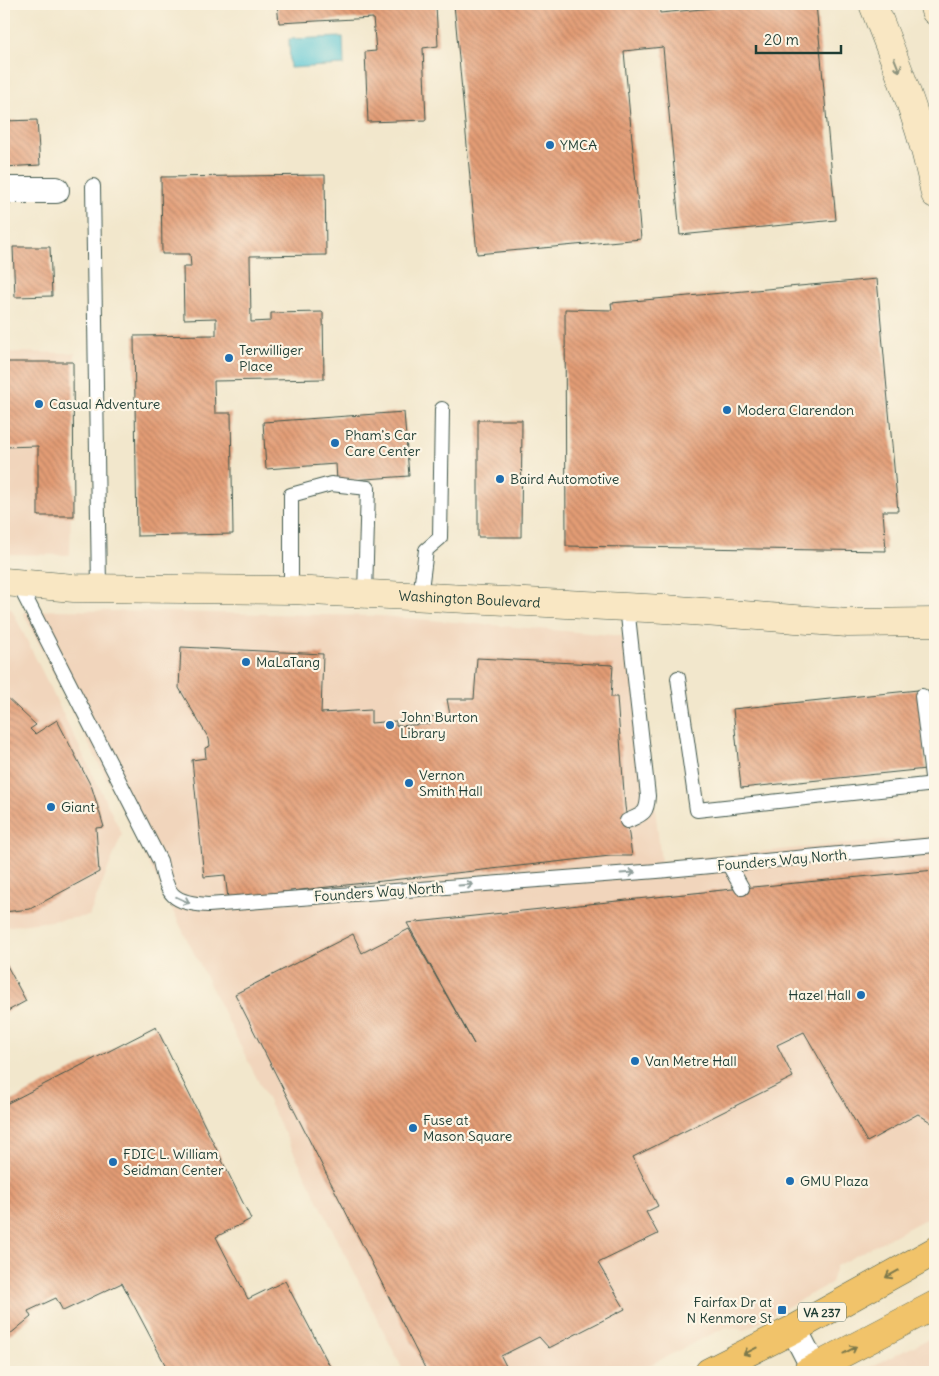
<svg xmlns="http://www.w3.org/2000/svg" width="939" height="1376" font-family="Delius,sans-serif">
<defs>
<pattern id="building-back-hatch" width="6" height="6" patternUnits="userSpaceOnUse" patternTransform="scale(1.25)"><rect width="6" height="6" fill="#e39c75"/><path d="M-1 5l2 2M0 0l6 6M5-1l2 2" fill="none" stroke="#b78061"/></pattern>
</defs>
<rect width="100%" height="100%" fill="#fcf5e5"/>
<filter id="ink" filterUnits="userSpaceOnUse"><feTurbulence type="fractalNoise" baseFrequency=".02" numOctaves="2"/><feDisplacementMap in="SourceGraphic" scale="10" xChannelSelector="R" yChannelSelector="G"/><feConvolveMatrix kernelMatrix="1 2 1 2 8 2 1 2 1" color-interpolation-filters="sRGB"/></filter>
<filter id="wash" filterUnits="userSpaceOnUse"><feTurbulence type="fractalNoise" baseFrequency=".0096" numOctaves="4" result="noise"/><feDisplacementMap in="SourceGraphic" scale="20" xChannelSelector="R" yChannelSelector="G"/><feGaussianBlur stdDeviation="1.12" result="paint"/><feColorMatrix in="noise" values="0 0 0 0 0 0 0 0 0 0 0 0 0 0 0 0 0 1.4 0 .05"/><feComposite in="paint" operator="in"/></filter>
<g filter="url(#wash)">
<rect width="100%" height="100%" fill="#f2e7cc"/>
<!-- built -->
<g fill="#f1d5bc">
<polygon points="4,352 75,353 70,555 4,554"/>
<polygon points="4,608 11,608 122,834 89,916 4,927"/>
<polygon points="56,610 380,616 636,637 661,861 935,836 935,1214 836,1266 831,1283 745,1330 726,1327 636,1372 404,1372 23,612"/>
<polygon points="935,1336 935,1372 860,1372"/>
</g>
<!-- water -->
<polygon fill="#5cc7d5" stroke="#3e8284" points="343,37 344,65 290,68 289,39"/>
<g id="blocks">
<!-- building -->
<g fill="url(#building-back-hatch)">
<polygon points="277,4 436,4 438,46 423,48 426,120 368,122 365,52 376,51 373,18 279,23"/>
<polygon points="454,4 659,4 660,13 755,4 816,4 836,220 680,235 663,47 624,51 641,239 477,254"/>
<polygon points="37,120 40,165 4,167 4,121"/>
<polygon points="325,175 326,255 250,256 251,322 271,321 271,313 323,312 324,379 214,381 215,413 231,413 233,534 137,536 134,336 216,335 216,318 184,319 183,267 191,267 190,254 162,254 161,177"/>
<polygon points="13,247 50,247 52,296 15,297"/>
<polygon points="877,279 898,511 883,511 886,551 566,546 565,309 612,310 611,303"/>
<polygon points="4,362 73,362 74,516 38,516 38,446 4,447"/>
<polygon points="404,412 409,476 337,481 336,464 266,469 263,422"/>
<polygon points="478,420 522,420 521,537 478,537"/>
<polygon points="181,647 323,654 321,713 371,710 371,723 396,721 396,726 429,724 429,717 450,715 447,699 474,699 477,658 613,665 611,697 617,697 625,806 632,856 610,856 228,898 225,875 204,877 192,760 206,758 205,748 210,746 209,739 179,688"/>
<polygon points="918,690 926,769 741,788 733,709"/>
<polygon points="4,695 36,725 30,729 35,734 57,720 92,788 104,827 96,828 99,872 30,909 4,912"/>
<polygon points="935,870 935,1125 918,1114 867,1142 804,1032 777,1045 793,1077 633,1157 658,1206 646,1212 658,1234 598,1263 625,1309 549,1348 539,1337 501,1356 509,1372 427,1372 235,994 353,934 362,953 409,929 474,1044 407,923 742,888"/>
<polygon points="4,960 26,1001 4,1013"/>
<polygon points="156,1027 251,1219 216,1237 248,1299 285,1281 333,1372 169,1372 122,1283 63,1311 56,1298 28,1311 31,1317 4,1339 4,1105"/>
</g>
</g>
</g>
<g filter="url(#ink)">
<use href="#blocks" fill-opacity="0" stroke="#3f564b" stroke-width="1"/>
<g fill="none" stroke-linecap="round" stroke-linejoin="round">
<defs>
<g id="service">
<polyline points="93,186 99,588"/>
<path d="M18 583 160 861C167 895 172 903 208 905L657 871 935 845"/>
<polyline points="291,590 291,495 331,484 368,488 365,594"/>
<polyline points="420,597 426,550 440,538 442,409"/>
<polyline points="678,678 697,810 935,784"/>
<polyline points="922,696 933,785"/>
<path d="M627 821C643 814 647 814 648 796L627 607"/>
<polyline points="729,865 742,888"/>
</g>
<g id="minor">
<polyline points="4,190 56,190"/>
<polyline points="794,1329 816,1372"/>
</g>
<g id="secondary">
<path d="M873 4C897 66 923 128 935 194"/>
<polyline points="933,4 935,11"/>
<path id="s1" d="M4 582 74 588 291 590 665 609 848 623 935 622"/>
</g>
<g id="primary">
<polyline points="709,1372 794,1329 935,1251"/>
<polyline points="807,1372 935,1305"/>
</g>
</defs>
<!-- service casing -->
<use href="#service" stroke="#3f564b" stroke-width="16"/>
<!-- minor casing -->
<use href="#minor" stroke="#3f564b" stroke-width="28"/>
<!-- secondary casing -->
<use href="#secondary" stroke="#3f564b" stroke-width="29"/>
<!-- primary casing -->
<use href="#primary" stroke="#3f564b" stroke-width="29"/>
<!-- service -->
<use href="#service" stroke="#fff" stroke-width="14"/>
<!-- minor -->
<use href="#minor" stroke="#fff" stroke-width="26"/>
<!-- secondary -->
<use href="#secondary" stroke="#f9e7c3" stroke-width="28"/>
<!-- primary -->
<use href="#primary" stroke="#f1c36a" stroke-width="28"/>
</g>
<!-- one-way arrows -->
<defs><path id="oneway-shaft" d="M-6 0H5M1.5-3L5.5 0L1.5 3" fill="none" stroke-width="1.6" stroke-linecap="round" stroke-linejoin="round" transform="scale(1.25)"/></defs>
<use stroke="#8c927c" href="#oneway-shaft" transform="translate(897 65) rotate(68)"/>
<g stroke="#8f9e9a">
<use href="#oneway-shaft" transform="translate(628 873) rotate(-4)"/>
<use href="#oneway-shaft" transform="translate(466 885) rotate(-4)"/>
<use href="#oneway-shaft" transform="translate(183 900) rotate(25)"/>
</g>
<g stroke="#7d794c">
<use href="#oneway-shaft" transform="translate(892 1274) rotate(151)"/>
<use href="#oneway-shaft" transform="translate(850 1350) rotate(-28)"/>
<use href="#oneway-shaft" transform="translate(750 1351) rotate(153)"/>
</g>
</g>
<!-- markers -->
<g fill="#1f6fb2" stroke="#fcf5e5" stroke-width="2">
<circle cx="550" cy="145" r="5"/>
<circle cx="229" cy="358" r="5"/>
<circle cx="39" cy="404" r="5"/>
<circle cx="727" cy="410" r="5"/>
<circle cx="335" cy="443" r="5"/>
<circle cx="500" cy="479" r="5"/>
<circle cx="246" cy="662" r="5"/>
<circle cx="390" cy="725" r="5"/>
<circle cx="409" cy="783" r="5"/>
<circle cx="51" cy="807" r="5"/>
<circle cx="861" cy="995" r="5"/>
<circle cx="635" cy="1061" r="5"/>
<circle cx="413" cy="1128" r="5"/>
<circle cx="113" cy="1162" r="5"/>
<circle cx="790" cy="1181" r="5"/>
<rect x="777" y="1305" width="10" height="10" rx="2.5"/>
</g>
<g text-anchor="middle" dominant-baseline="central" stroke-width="4.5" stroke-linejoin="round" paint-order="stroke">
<!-- shield labels -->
<rect fill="#fcf5e5" stroke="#617469" stroke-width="1" x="798" y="1302.5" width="48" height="19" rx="4"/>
<g font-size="12" font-weight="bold" fill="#1f3d34">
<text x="822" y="1312">VA 237</text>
</g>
<!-- poi labels -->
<g font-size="14" fill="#1f3d34" stroke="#fcf5e5" text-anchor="start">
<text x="560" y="145">YMCA</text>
<text x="239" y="350">Terwilliger<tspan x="239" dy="16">Place</tspan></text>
<text x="49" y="404">Casual Adventure</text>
<text x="737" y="410">Modera Clarendon</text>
<text x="345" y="435">Pham's Car<tspan x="345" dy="16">Care Center</tspan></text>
<text x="510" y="479">Baird Automotive</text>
<text x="256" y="662">MaLaTang</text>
<text x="400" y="717">John Burton<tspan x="400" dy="16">Library</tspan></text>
<text x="419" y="775">Vernon<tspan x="419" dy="16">Smith Hall</tspan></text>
<text x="61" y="807">Giant</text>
<text x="851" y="995" text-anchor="end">Hazel Hall</text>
<text x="645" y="1061">Van Metre Hall</text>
<text x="423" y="1120">Fuse at<tspan x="423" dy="16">Mason Square</tspan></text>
<text x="123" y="1154">FDIC L. William<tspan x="123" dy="16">Seidman Center</tspan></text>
<text x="800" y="1181">GMU Plaza</text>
<text x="772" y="1302" text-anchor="end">Fairfax Dr at<tspan x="772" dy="16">N Kenmore St</tspan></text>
</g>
<!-- street labels -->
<g font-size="14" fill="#1f3d34" stroke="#fcf5e5">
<text stroke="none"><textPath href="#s1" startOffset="466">Washington Boulevard</textPath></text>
<text transform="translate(782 860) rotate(-5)">Founders Way North</text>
<text transform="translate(379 892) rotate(-4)">Founders Way North</text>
</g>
</g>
<!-- margin -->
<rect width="939" height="1376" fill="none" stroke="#fcf5e5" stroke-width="20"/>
<!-- scale -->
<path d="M756 45v8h85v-8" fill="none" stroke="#1f3d34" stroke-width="2.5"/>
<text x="764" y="45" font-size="15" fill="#1f3d34" stroke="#fcf5e5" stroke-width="4" paint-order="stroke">20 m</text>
</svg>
